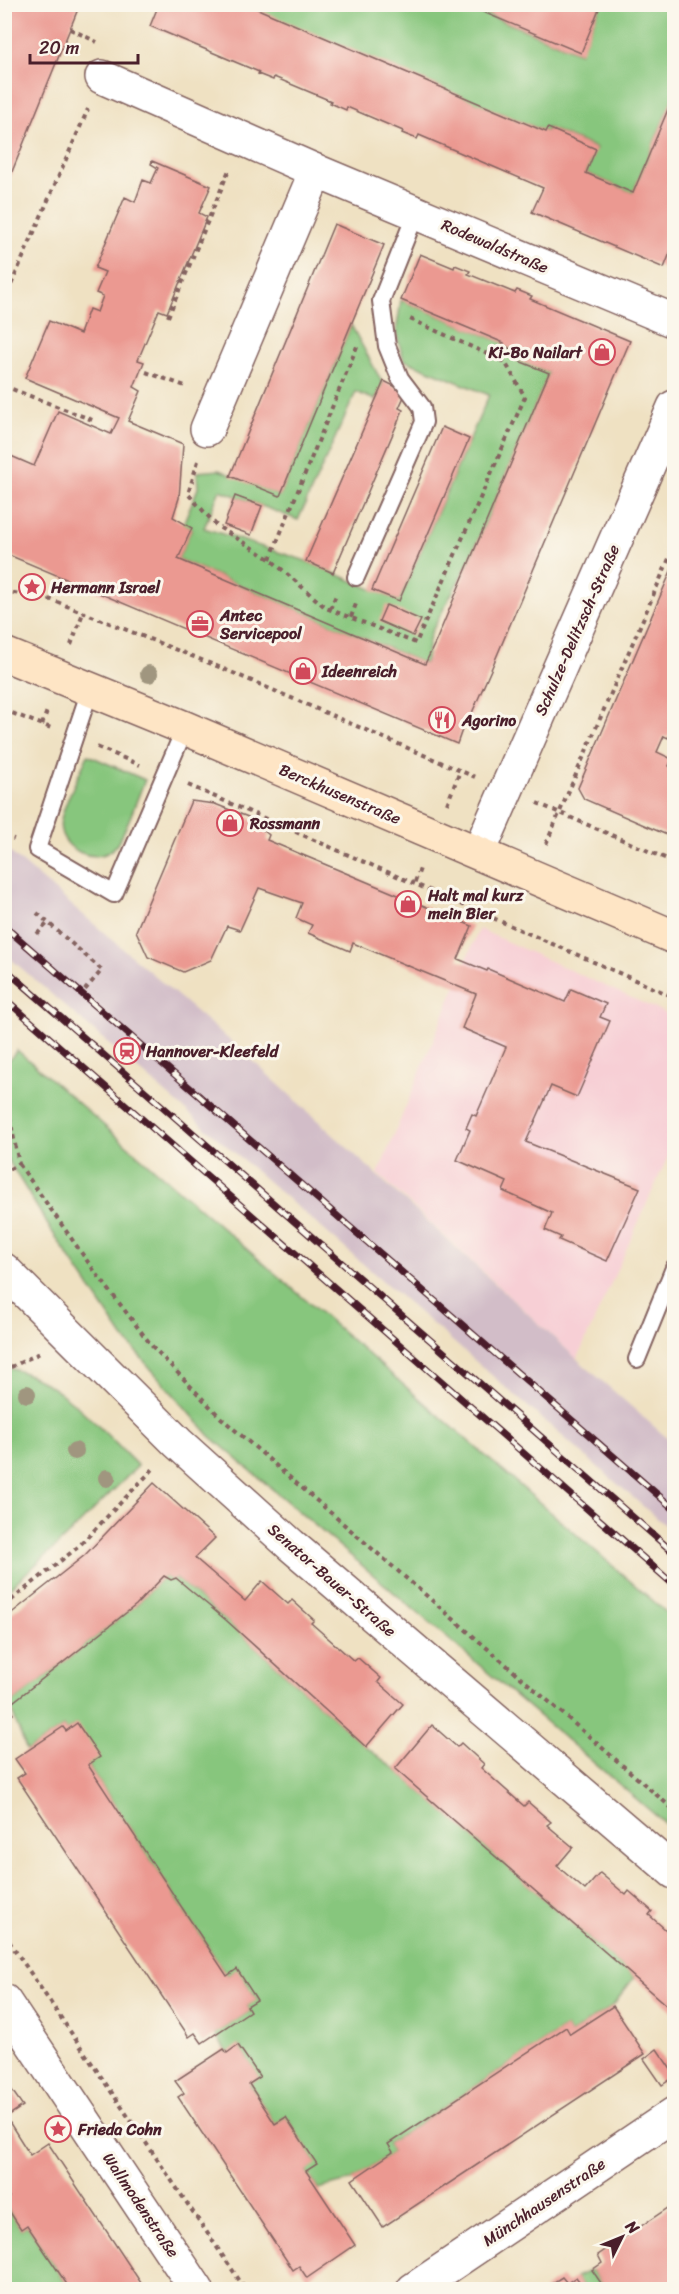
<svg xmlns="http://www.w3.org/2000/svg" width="679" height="2294" font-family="Sriracha,sans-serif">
<rect width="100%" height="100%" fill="#fbf7ec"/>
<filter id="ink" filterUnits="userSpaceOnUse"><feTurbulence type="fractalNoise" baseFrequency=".0167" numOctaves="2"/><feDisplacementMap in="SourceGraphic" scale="12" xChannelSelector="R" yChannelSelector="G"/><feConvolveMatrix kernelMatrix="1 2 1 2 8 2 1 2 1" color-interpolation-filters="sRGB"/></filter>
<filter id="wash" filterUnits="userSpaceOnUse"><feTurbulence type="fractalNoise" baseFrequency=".008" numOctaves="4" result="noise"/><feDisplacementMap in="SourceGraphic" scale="24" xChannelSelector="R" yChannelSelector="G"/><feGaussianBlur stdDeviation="1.35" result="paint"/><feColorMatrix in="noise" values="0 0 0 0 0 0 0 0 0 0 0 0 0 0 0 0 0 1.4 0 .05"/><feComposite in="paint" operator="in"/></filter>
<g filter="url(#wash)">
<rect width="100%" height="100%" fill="#efe1c2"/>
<!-- built -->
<polygon fill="#f7cfd5" points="479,929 674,1017 674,1143 577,1359 378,1174"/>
<!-- industrial -->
<polygon fill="#d2bdc8" points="4,847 241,1050 577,1359 674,1444 674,1533 5,954"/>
<!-- green -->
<g fill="#87c67d" stroke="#687254" stroke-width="1.5">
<polygon points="246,5 464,5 580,53 601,5 674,5 674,95 633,193 586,173 596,148 548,128 546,132"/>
<polygon points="401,300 504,343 503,346 522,353 520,361 549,373 470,559 430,635 425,664 178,559 192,528 183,524 198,488 197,472 219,470 280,496 351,325 383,384 375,400 356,392 298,520 220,490 204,528 306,561 399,601 489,395 404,360 396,333"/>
<path d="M88 755 145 780C137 798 128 828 117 844 100 870 54 849 61 819 66 798 79 775 88 755Z"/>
<polygon points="17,1050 674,1619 674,1831 210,1436 123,1337 51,1230 5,1155 5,1065"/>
<path d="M9 1368C62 1381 100 1429 138 1466L63 1540 5 1592 4 1373Z"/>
<polygon points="164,1576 171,1580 176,1578 227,1621 366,1747 395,1769 634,1977 613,2006 570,2034 566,2027 388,2144 393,2152 352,2180 318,2189 306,2171 316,2163 286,2117 275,2124 249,2084 259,2077 239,2046 227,2053 215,2034 250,2011 247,2006 257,1999 237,1970 227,1976 88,1765 77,1724 66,1731 63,1727 27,1751 13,1714 8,1706 136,1605"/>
<polygon points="4,2203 21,2229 27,2225 70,2289 5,2289"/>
<polygon points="592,2270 605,2289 585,2289 576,2277"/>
</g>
<g id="blocks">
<!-- building -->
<g fill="#eb9991">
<polygon points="12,4 80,4 5,189 4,21"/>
<polygon points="159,4 246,4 546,132 548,128 596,149 586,173 633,193 674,95 674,243 664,268 532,212 543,188 419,135 417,139 402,133 403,131 347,107 346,110 330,103 331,101 274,77 273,80 258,74 259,72 150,26"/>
<polygon points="464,4 601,4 581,53"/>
<polygon points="152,161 211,186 199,213 207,217 167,313 159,310 138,360 144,362 134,387 141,391 128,421 183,444 179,498 173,517 192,528 178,559 425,664 436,641 549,373 519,361 522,353 503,346 504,343 401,300 420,254 454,268 455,265 470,271 468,274 515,293 517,290 532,296 530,299 630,341 493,665 468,722 463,727 457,744 4,553 4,453 34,466 58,411 111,434 119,418 25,378 49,321 80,334 89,309 97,312 103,296 96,293 105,272 95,268 125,197 135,202 143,180 151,183 158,168 151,164"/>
<polygon points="334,224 384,245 280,496 230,476"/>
<polygon points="384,381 406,392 399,408 403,410 333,573 306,561"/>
<polygon points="442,427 469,439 399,601 372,590"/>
<polygon points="235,496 262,506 251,535 224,525"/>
<polygon points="674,564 674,722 668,738 664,736 657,752 672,759 669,766 674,769 674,838 584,799 578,788"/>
<polygon points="386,605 421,620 413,636 379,621"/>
<polygon points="191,801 215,804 248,817 269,835 267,840 472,926 458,959 487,971 488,969 565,1002 571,989 606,1004 600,1017 610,1021 577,1097 551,1086 526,1142 640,1188 607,1261 559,1240 561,1237 545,1230 552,1213 503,1191 507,1182 457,1160 470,1130 466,1128 472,1114 476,1116 506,1047 462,1028 476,994 353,943 350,951 308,933 312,925 296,918 302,903 259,888 240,930 227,926 211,960 183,972 148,957 136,931"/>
<polygon points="154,1483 215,1538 195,1558 245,1601 262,1581 288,1604 292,1600 314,1620 311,1623 354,1661 358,1658 381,1678 378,1682 403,1704 366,1747 227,1621 176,1578 171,1580 164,1576 136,1605 8,1706 13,1714 4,1720 4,1619 85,1555"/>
<polygon points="77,1723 100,1757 88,1765 227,1976 237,1969 257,2000 247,2006 250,2011 202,2043 195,2033 189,2037 17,1778 25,1773 15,1759 63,1727 66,1731"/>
<polygon points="432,1725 457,1747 461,1743 484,1764 481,1768 524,1806 528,1802 551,1822 547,1825 573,1847 557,1866 585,1890 600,1873 626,1895 629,1891 652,1911 649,1915 674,1937 674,2012 395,1769"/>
<polygon points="613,2006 645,2054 383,2227 352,2180 393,2152 388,2144 566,2027 570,2034"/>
<polygon points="238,2045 260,2077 249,2084 275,2124 286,2117 317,2164 306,2171 355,2245 307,2278 299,2266 293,2270 178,2097 184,2093 175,2081 224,2049 227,2053"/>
<polygon points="657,2049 674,2074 674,2077 662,2085 644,2059"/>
<polygon points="4,2079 23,2106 6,2117 30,2155 48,2143 145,2289 70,2289 27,2225 21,2229 4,2203 4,2200 9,2197 4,2190"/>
<polygon points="674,2204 674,2283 665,2289 605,2289 592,2270 602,2263 598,2255"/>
<polygon points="562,2277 567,2283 576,2277 585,2289 543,2289"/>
</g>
</g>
</g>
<g filter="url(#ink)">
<use href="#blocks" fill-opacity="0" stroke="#846360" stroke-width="1.5"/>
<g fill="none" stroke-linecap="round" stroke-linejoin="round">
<defs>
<g id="lane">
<polyline points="356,577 424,422 422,407 400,378 387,346 381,301 416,213"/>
<polyline points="90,690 37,849 114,894 185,728"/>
<polyline points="637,1359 674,1268"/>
</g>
<g id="street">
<polyline points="102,77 316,171 674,321"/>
<polyline points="207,429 316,171"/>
<polyline points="479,852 674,407"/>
<polyline points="4,1270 178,1443 291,1545 674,1872"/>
<polyline points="4,2001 197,2290"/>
<polyline points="413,2290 674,2114"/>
</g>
<polyline id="secondary" points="4,654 185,728 674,937"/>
</defs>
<!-- lane casing -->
<use href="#lane" stroke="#846360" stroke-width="20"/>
<!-- street casing -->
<use href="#street" stroke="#846360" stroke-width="36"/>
<!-- secondary casing -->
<use href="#secondary" stroke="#846360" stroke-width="36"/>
<!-- path -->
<g stroke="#846360" stroke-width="4" stroke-dasharray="4.5 4.5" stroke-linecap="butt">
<polyline points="70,29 97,42"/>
<polyline points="4,301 88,109"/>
<polyline points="168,317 229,170"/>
<polyline points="146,372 188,387"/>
<polyline points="4,386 95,421"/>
<polyline points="198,461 188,494 217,526 270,559 326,608 416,643 525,397 505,362 410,319"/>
<polyline points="270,559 358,344"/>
<polyline points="4,591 52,600 224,669 475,777"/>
<polyline points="330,609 337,593"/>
<polyline points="351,617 356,604"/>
<polyline points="71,645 83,613"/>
<polyline points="4,710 51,728"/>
<polyline points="42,725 48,708"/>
<polyline points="97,747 140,765"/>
<polyline points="188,785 674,997"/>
<polyline points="537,803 674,862"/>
<polyline points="447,804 460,771"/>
<polyline points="4,836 14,839"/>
<polyline points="546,844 674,547"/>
<polyline points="415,882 421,866"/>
<polyline points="37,913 102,970 84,991"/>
<polyline points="37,934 48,923 46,921"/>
<polyline points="4,1101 7,1104 19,1164 4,1172"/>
<polyline points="19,1164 90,1265 152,1346 220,1417 674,1810"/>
<polyline points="4,1373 9,1368 40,1353"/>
<polyline points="4,1606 78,1547 155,1467"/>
<polyline points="4,1934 246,2290"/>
</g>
<!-- lane -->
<use href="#lane" stroke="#fff" stroke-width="16"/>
<!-- street -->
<use href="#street" stroke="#fff" stroke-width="33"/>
<!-- secondary -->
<use href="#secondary" stroke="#fee5c5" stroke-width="33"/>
<defs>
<g id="rail">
<polyline points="4,926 674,1509"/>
<polyline points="4,968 674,1553"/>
<polyline points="4,998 674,1585"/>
</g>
</defs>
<!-- rail casing -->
<use href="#rail" stroke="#4a1f2b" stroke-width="7"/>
<!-- rail -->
<use href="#rail" stroke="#fbf7ec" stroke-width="4.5" stroke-dasharray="14" stroke-linecap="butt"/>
</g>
<!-- trees -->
<g fill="#a0967f">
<circle cx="149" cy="674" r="9"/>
<circle cx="27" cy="1394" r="9"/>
<circle cx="75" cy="1451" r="9"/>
<circle cx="107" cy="1478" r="9"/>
</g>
</g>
<!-- icons -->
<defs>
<symbol id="shop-ring" viewBox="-11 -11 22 22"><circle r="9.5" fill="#fbf7ec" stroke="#d1495b" stroke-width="1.5"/><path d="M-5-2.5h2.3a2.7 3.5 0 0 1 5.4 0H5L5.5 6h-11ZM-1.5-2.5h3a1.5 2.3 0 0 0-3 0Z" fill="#d1495b"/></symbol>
<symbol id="sight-ring" viewBox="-11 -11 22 22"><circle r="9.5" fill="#fbf7ec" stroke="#d1495b" stroke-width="1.5"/><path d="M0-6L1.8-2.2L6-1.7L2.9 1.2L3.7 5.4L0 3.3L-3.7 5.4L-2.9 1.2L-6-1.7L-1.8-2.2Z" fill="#d1495b"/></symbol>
<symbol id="office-ring" viewBox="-11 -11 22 22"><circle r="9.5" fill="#fbf7ec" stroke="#d1495b" stroke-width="1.5"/><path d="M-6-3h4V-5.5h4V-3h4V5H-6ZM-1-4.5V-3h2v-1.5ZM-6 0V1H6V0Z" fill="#d1495b"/></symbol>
<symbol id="restaurant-ring" viewBox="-11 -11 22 22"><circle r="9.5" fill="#fbf7ec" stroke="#d1495b" stroke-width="1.5"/><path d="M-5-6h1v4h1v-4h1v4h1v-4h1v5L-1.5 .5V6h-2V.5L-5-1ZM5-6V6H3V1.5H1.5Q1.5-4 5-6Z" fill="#d1495b"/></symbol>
<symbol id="station-ring" viewBox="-11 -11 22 22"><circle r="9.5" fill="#fbf7ec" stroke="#d1495b" stroke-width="1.5"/><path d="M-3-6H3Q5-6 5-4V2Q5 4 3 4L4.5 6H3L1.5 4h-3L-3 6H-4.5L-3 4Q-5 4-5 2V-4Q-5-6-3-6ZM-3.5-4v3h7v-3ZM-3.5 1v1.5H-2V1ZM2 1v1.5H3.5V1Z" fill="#d1495b"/></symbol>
</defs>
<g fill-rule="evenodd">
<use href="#shop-ring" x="587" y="337" width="30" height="30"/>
<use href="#sight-ring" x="17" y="572" width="30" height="30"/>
<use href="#office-ring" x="185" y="609" width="30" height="30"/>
<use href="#shop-ring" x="288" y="656" width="30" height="30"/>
<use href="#restaurant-ring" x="427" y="705" width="30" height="30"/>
<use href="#shop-ring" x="215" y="808" width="30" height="30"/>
<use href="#shop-ring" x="393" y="889" width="30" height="30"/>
<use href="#station-ring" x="112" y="1036" width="30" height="30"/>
<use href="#sight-ring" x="43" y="2114" width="30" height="30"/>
</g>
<g text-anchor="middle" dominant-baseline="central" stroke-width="6" stroke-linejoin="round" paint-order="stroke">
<!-- street labels -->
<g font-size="16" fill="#4a1f2b" stroke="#fbf7ec">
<text transform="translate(495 246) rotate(23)">Rodewaldstraße</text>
<text transform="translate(577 630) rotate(-66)">Schulze-Delitzsch-Straße</text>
<text transform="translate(340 794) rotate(23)">Berckhusenstraße</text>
<text transform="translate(332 1580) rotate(41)">Senator-Bauer-Straße</text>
<text transform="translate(544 2202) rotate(-34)">Münchhausenstraße</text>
<text transform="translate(141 2205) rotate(56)">Wallmodenstraße</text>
</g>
<!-- poi labels -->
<g font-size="16" font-weight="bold" fill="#4a1f2b" stroke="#fbf7ec" text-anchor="start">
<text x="582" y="352" text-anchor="end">Ki-Bo Nailart</text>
<text x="51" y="587">Hermann Israel</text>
<text x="220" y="615">Antec<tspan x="220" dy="18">Servicepool</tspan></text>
<text x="322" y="671">Ideenreich</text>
<text x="462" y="720">Agorino</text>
<text x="250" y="823">Rossmann</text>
<text x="428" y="895">Halt mal kurz<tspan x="428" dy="18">mein Bier</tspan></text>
<text x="146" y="1051">Hannover-Kleefeld</text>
<text x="78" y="2129">Frieda Cohn</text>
</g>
</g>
<!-- margin -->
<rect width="679" height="2294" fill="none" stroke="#fbf7ec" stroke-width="24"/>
<!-- north arrow -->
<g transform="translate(622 2237) rotate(47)" stroke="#fbf7ec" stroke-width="4.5" paint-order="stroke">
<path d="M0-4.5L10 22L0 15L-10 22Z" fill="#4a1f2b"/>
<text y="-9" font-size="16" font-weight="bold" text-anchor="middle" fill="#4a1f2b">N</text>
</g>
<!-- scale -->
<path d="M30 54v9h108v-9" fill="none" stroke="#4a1f2b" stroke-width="3"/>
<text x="39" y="54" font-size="18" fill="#4a1f2b" stroke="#fbf7ec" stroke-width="4.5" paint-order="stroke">20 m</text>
</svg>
